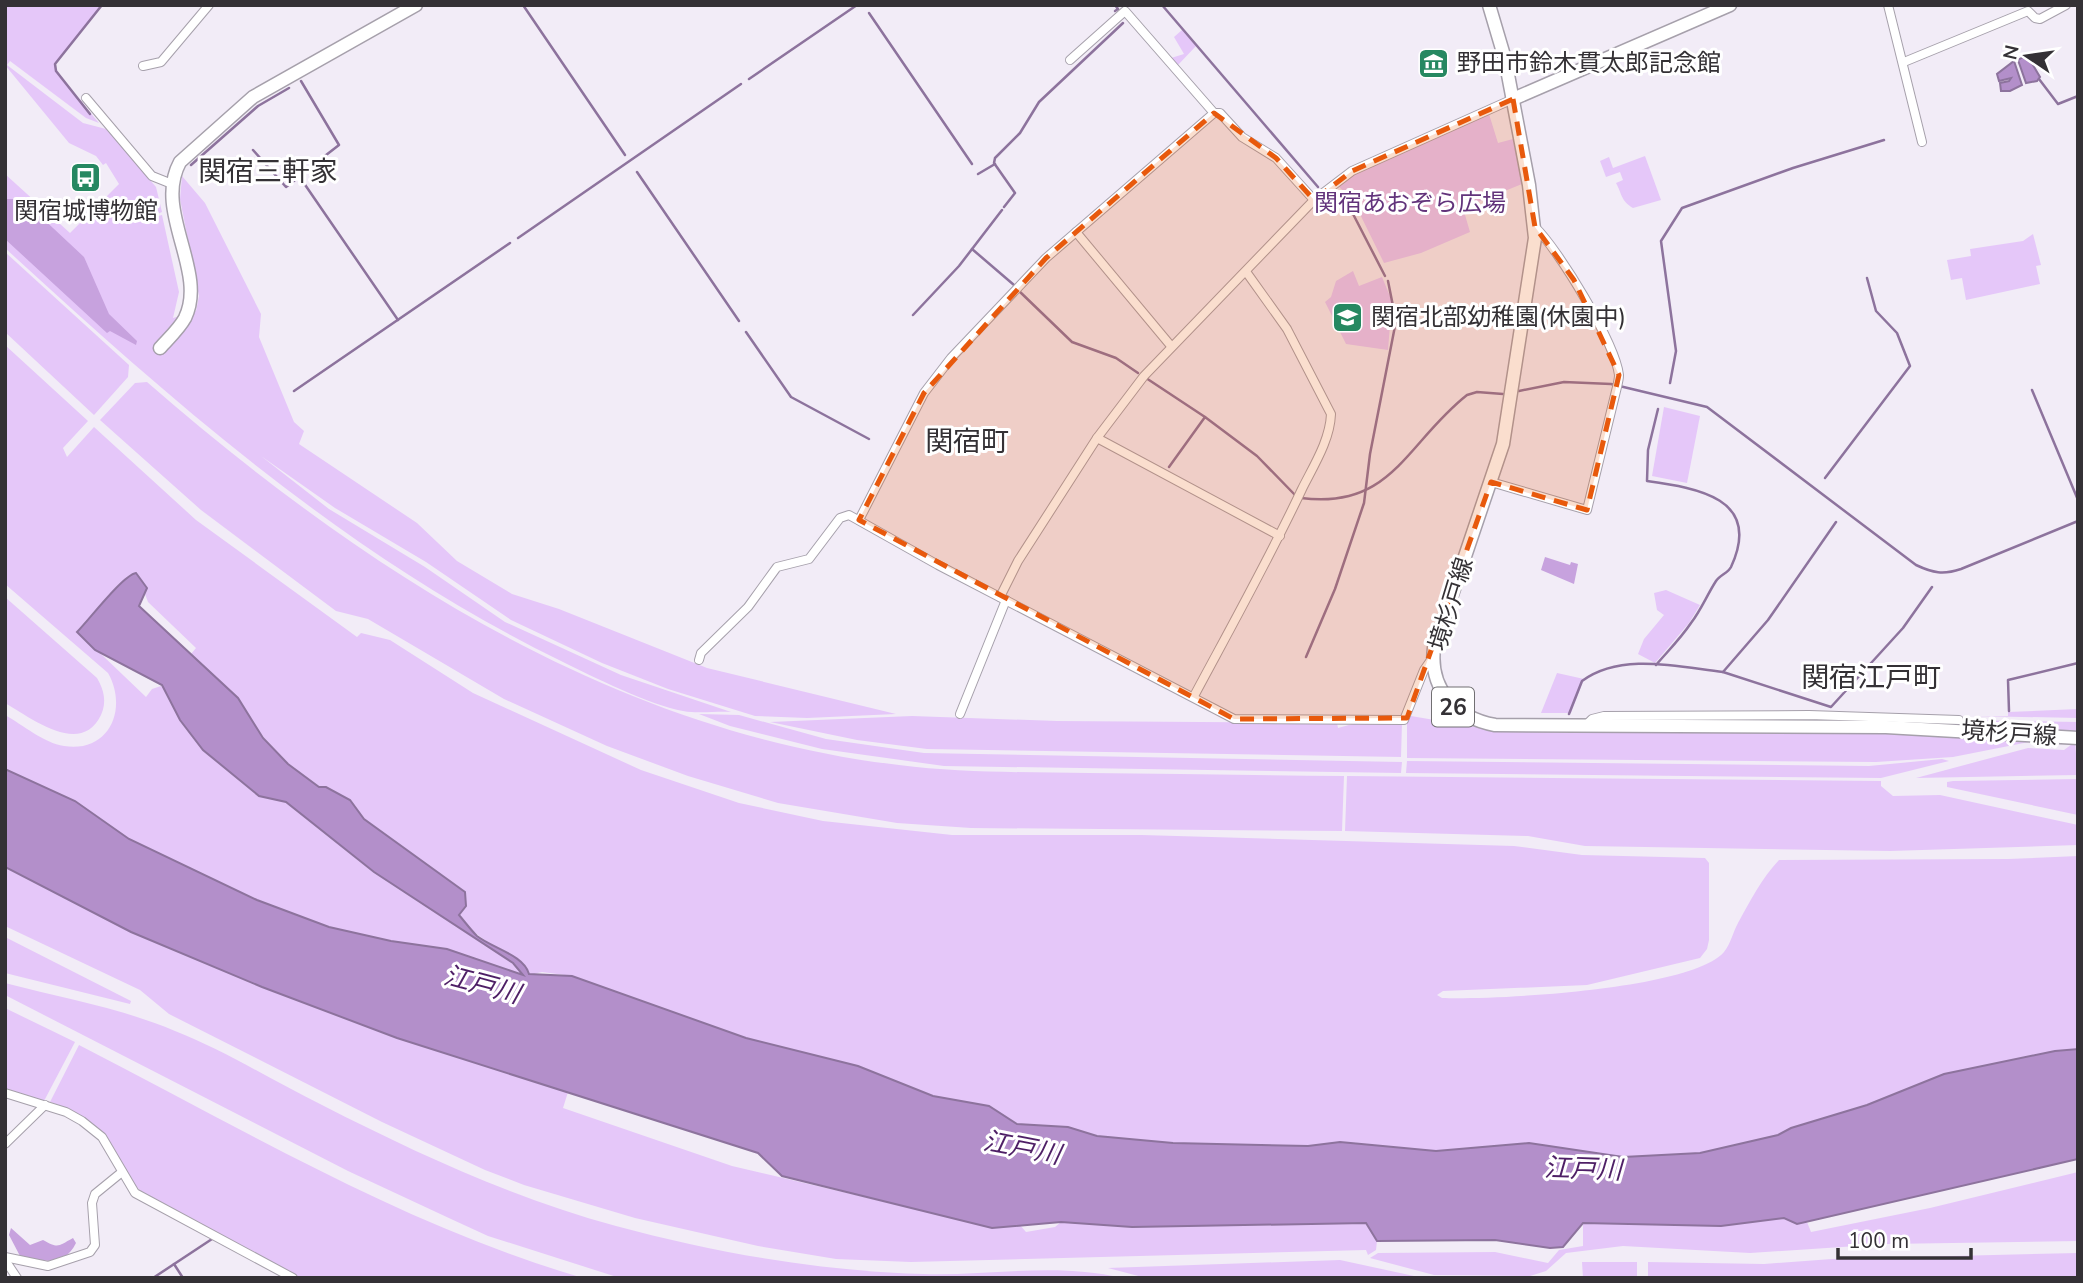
<svg xmlns="http://www.w3.org/2000/svg" width="2083" height="1283" font-family="'Nunito Sans','Noto Sans JP',sans-serif">
<rect width="100%" height="100%" fill="#f2ecf7"/>
<!-- green -->
<g fill="#e5c7f9">
<path d="M5 5H102L55 63V71L99 123 86 118 10 61 7 65 83 123 106 129 112 135 156 187 162 212 141 221 162 215 179 292 173 318 196 311 199 296 180 199 182 176 205 203 261 314 259 337 294 422 304 431 299 444 417 523 457 561 512 594 559 609 707 668 896 714 807 718 755 716 668 689 602 663 511 620 426 562 335 508 261 456 329 509 425 567 505 622 621 675 731 712C716 711 698 714 683 711 652 706 591 676 561 661 351 559 176 405 5 248V174L70 233 119 184 106 163 103 165 96 156 69 143 5 65Z"/>
<polygon points="1182,30 1196,46 1178,65 1171,58 1184,54 1174,37"/>
<polygon points="1489,114 1498,143 1513,139 1522,184 1463,208 1470,232 1421,253 1384,263 1353,200 1338,186 1353,174"/>
<path d="M1645 156 1661 200 1633 208C1621 201 1622 194 1616 183L1623 180 1620 172 1606 177 1600 161 1609 157 1613 168Z"/>
<polygon points="2033,234 2041,265 2036,266 2040,284 1966,300 1962,278 1951,280 1947,260 1971,256 1970,249 2023,241"/>
<polygon points="5,252 129,365 128,377 94,415 5,332"/>
<polygon points="1353,271 1359,286 1382,277 1392,301 1388,350 1346,344 1325,302 1331,297 1336,281"/>
<path d="M5 345 88 421 63 448 67 457 94 427 196 520 357 637 361 633 390 640 473 693 641 770 739 803 823 821 952 835H1142L1514 846 1582 855 1705 858 1709 863V940L1707 949 1700 958 1587 985 1443 991 1437 995 1442 998C1494 1000 1691 990 1724 952 1731 943 1733 932 1738 923 1750 901 1762 878 1779 860L2008 859 2078 856V1049L2055 1051 1944 1074 1867 1105 1791 1128 1778 1135 1700 1153 1623 1157 1529 1143 1436 1151 1340 1142 1308 1146 1173 1143 1097 1136 1068 1127 1017 1124 989 1106 933 1096 858 1066 746 1038 572 976 542 972 529 975 464 924 459 915 465 892 364 819 350 800 326 787H320L288 764 256 729 238 698 191 654 196 648 148 602 145 594 147 588 119 584 78 632 146 697 152 689 161 686 166 689 180 720 203 750 259 796 286 802 374 872 513 963 523 975 447 949 391 941 329 927 257 900 129 839 75 801 5 769V715C23 725 44 743 64 746 110 753 128 708 108 673L5 584Z"/>
<path d="M147 382C362 569 610 731 899 765 962 773 1026 772 1089 773 1174 774 1259 775 1344 776L1342 831 971 828 897 823 778 803 688 776 607 746 504 699 368 619 336 611 201 510 100 420 135 383Z"/>
<polygon points="1664,407 1700,416 1687,483 1652,476"/>
<polygon points="1666,590 1700,605 1689,623 1655,663 1638,654 1644,639 1664,615 1657,610 1654,593"/>
<path d="M5 597 97 678C104 690 107 702 101 715 81 757 31 718 5 703Z"/>
<polygon points="1557,673 1584,679 1571,713 1541,713"/>
<polygon points="2078,709 2078,718 1973,716 2008,716 2008,712"/>
<polygon points="699,714 739,715 826,739 924,753 1402,762 1401,773 944,766 822,749 730,726"/>
<polygon points="912,716 1057,721 1337,723 1338,728 1356,723 1402,723 1401,757 927,749 857,740 770,722"/>
<polygon points="1411,716 1499,731 1876,731 2034,741 1953,757 1876,762 1407,758 1407,723"/>
<polygon points="1833,718 2078,722 2078,732 1859,721 1595,721"/>
<polygon points="2075,742 2078,775 1916,778 2028,748 2064,750"/>
<polygon points="1942,759 1949,761 1881,778 1406,773 1407,761 1869,766"/>
<polygon points="1347,776 1881,781 1881,786 1893,796 1940,795 2078,825 2078,845 1890,851 1585,846 1528,836 1345,831"/>
<polygon points="2078,779 2078,815 1947,787 1947,782 1953,781"/>
<path d="M5 867C50 884 90 913 133 932 275 996 421 1046 568 1092L563 1108 732 1166 992 1227 1019 1224 1026 1232 1055 1227 1061 1222 1132 1227 1367 1223 1377 1241 1376 1250 1368 1255 1366 1250 911 1262 836 1259 758 1246 635 1218 524 1185 485 1170 382 1122 169 1014 140 990 5 926Z"/>
<polygon points="5,937 131,1001 130,1004 5,973"/>
<path d="M5 983C62 998 121 1008 175 1031 226 1051 273 1081 322 1105 416 1153 513 1198 616 1226 716 1253 819 1271 923 1274 990 1276 1056 1262 1122 1278H620L488 1236 451 1219 348 1171 5 995Z"/>
<polygon points="5,1008 75,1042 44,1101 5,1089"/>
<path d="M79 1045C243 1129 405 1226 583 1278H301L141 1191C130 1182 127 1171 120 1159 105 1129 82 1112 50 1102Z"/>
<polygon points="2078,1172 2078,1241 1887,1244 1750,1253 1623,1246 1566,1253 1546,1271 1530,1276 1434,1275 1370,1258 1378,1253 1495,1252 1548,1263 1559,1250 1583,1246 1583,1223 1721,1226 1784,1218 1797,1224 1807,1222 1811,1232 1930,1208"/>
<polygon points="2078,1253 2078,1278 1648,1278 1648,1262 1764,1264 1832,1259"/>
<polygon points="1340,1260 1414,1276 1146,1278 1108,1268"/>
<polygon points="1582,1262 1637,1262 1637,1278 1583,1278"/>
</g>
<!-- forest -->
<g fill="#c7a2de">
<polygon points="5,199 22,199 84,257 109,314 137,341 136,345 110,331 107,333 5,239"/>
<polygon points="1545,557 1570,565 1571,562 1578,564 1574,584 1541,570"/>
<path d="M11 1228 30 1245 43 1240C59 1249 58 1246 73 1238L76 1243C64 1268 42 1261 20 1256L9 1235Z"/>
</g>
<!-- water -->
<g fill="#b38fca" stroke="#8d739d" stroke-width="2">
<polygon points="2027,55 2040,77 2037,81 2026,83 2018,60"/>
<polygon points="2014,61 2022,85 2010,91 2001,91 2000,83 2009,81 2011,78 1999,81 1997,74"/>
<path d="M136 573 147 588 139 606 238 698 263 738 288 764 319 787H326L350 800 364 819 465 892 466 906 459 915C465 922 470 929 477 936 492 948 524 955 529 974L572 976 746 1038 858 1066 933 1096 989 1106 1017 1124 1068 1127 1097 1136 1173 1143 1308 1146 1340 1142 1436 1151 1529 1143 1623 1157 1700 1153 1778 1135 1791 1128 1867 1105 1944 1074 2055 1051 2078 1049V1159L1797 1224 1784 1218 1721 1226 1583 1223 1563 1247 1550 1248 1495 1240 1377 1241 1366 1223 1132 1227 1061 1222 992 1228 782 1176 758 1153 397 1038 262 987 131 932 5 867V769L75 801 129 839 257 900 329 927 391 941 447 949 523 975 513 963 374 872 286 802 259 796 203 750 180 720 162 685 95 650 77 632C89 620 123 575 136 573Z"/>
</g>
<g fill="none" stroke-linecap="round" stroke-linejoin="round">
<!-- stream -->
<g stroke="#8d739d" stroke-width="2.5">
<polyline points="523,5 625,155"/>
<polyline points="1115,5 1118,9 1115,11"/>
<polyline points="1162,5 1318,187"/>
<polyline points="869,13 972,164"/>
<polyline points="749,79 857,5"/>
<polyline points="2039,79 2058,104 2078,96"/>
<polyline points="301,81 339,145 299,176 398,320"/>
<polyline points="90,114 56,71 55,64 102,5"/>
<polyline points="253,150 286,187 299,177"/>
<polyline points="191,165 258,106 289,88"/>
<polyline points="637,172 739,321"/>
<polyline points="978,174 995,164"/>
<polyline points="1332,196 1352,212 1385,276"/>
<polyline points="1004,207 1015,193 994,163 995,158 1020,133 1039,102 1123,23"/>
<polyline points="518,238 741,84"/>
<polyline points="972,249 1014,285"/>
<polyline points="1018,290 1072,342 1116,358 1138,373"/>
<polyline points="913,315 959,266 1002,210"/>
<polyline points="746,332 791,397 869,439"/>
<polyline points="1146,378 1205,417"/>
<polyline points="1670,383 1676,351 1661,241 1682,208 1793,168 1884,140"/>
<polyline points="2032,390 2078,500"/>
<polyline points="294,391 510,243"/>
<path d="M1519 391 1564 382 1611 384 1707 407 1916 565C1933 573 1943 575 1961 569L2078 521"/>
<polyline points="1169,467 1205,417 1257,456 1296,496"/>
<polyline points="1825,478 1910,366 1897,333 1876,311 1867,278"/>
<path d="M1301 498C1392 510 1406 443 1467 395L1477 392 1503 394"/>
<polyline points="1306,657 1335,589 1364,503 1370,454 1396,321 1388,281"/>
<path d="M1656 665C1668 651 1681 638 1691 623 1701 610 1707 595 1716 581 1720 575 1728 573 1731 567 1763 498 1697 488 1647 481L1648 450 1658 409"/>
<polyline points="1723,672 1831,707 1903,628 1932,587"/>
<polyline points="2009,711 2008,680 2078,663"/>
<path d="M1569 714 1582 681C1621 652 1679 667 1723 672L1768 620 1836 522"/>
<polyline points="174,1264 183,1278"/>
<polyline points="153,1278 212,1239"/>
</g>
<defs>
<g id="street">
<polyline points="1888,5 1922,142"/>
<polyline points="1070,60 1125,11 1214,113 1220,113 1242,137 1276,158 1314,200"/>
<polyline points="1904,62 2028,11 2035,18 2040,19 2066,5"/>
<polyline points="143,66 161,62 209,5"/>
<polyline points="86,98 152,176 172,184"/>
<polyline points="1076,232 1171,346"/>
<polyline points="1097,438 1280,536"/>
<path d="M1491 482 1587 510 1616 391C1617 387 1619 380 1619 375 1615 343 1559 250 1535 227"/>
<polyline points="859,520 924,393 951,358 1046,258 1214,113"/>
<polyline points="1000,597 1018,561 1097,438 1144,376 1314,200 1352,171 1513,99"/>
<polyline points="699,660 701,653 748,607 777,567 809,559 840,518 849,515 938,565 1234,719 1404,720 1424,670 1433,657"/>
<path d="M1194 696C1231 627 1269 559 1302 489 1314 465 1330 440 1331 414L1287 329 1247 273"/>
<polyline points="960,714 1006,600"/>
<polyline points="1585,726 1592,719 1604,716 1809,715 1959,720"/>
<polyline points="5,1093 66,1112 82,1121 102,1137 135,1193 293,1278"/>
<polyline points="5,1144 45,1105"/>
<polyline points="5,1257 48,1266 90,1252 95,1245 92,1203 95,1194 122,1172"/>
<polyline points="5,1260 17,1278"/>
</g>
<path id="secondary" d="M160 348C168 339 179 329 185 318 208 271 153 211 180 162L253 97 416 5"/>
<g id="primary">
<path d="M1489 5 1505 59 1529 185 1535 238 1503 444 1434 648C1429 689 1456 718 1495 725L1886 727 2078 738"/>
<polyline points="1513,99 1730,5"/>
</g>
</defs>
<!-- street casing -->
<use href="#street" stroke="#a6a0ab" stroke-width="10"/>
<!-- secondary casing -->
<use href="#secondary" stroke="#a6a0ab" stroke-width="15"/>
<!-- primary casing -->
<use href="#primary" stroke="#a6a0ab" stroke-width="15"/>
<!-- street -->
<use href="#street" stroke="#fff" stroke-width="8"/>
<!-- secondary -->
<use href="#secondary" stroke="#fff" stroke-width="12"/>
<!-- primary -->
<use href="#primary" stroke="#fff" stroke-width="12"/>
</g>
<!-- marked area -->
<path fill="#e8590c" fill-opacity="0.2" stroke="#e8590c" stroke-width="5" stroke-dasharray="14 9" stroke-linejoin="round" d="M1513 99 1535 227 1574 280 1619 375 1587 510 1491 482 1407 718 1234 719 859 520 924 393 1046 258 1214 113 1276 158 1314 200 1352 171Z"/>
<!-- icons -->
<defs>
<symbol id="museum-square" viewBox="-11 -11 22 22"><rect x="-9" y="-9" width="18" height="18" rx="4" fill="#268861" stroke="#fff"/><path d="M0-6L6-3V-2H-6V-3ZM-5-1h2V3h-2ZM-1-1h2V3h-2ZM3-1h2V3H3ZM-6 4H6V6H-6Z" fill="#fff"/></symbol>
<symbol id="bus-square" viewBox="-11 -11 22 22"><rect x="-9" y="-9" width="18" height="18" rx="4" fill="#268861" stroke="#fff"/><path d="M-5-6H5V4H4V6H2V4H-2V6H-4V4H-5ZM-3.5-4V0h7V-4ZM-3.5 1.2v1.5H-2V1.2ZM2 1.2v1.5H3.5V1.2Z" fill="#fff"/></symbol>
<symbol id="school-square" viewBox="-11 -11 22 22"><rect x="-9" y="-9" width="18" height="18" rx="4" fill="#268861" stroke="#fff"/><path d="M0-5L7-2L0 1L-7-2ZM-4 1L0 2.5L4 1V4Q0 6-4 4Z" fill="#fff"/></symbol>
</defs>
<g fill-rule="evenodd">
<use href="#museum-square" x="1416" y="46" width="35" height="35"/>
<use href="#bus-square" x="68" y="160" width="35" height="35"/>
<use href="#school-square" x="1330" y="300" width="35" height="35"/>
</g>
<g text-anchor="middle" dominant-baseline="central" stroke-width="6" stroke-linejoin="round" paint-order="stroke">
<!-- shield labels -->
<rect fill="#fff" stroke="#716f72" stroke-width="2" x="1432" y="687.5" width="42" height="39" rx="5"/>
<g font-size="23" font-weight="bold" fill="#343135">
<text x="1453" y="707">26</text>
</g>
<!-- poi labels -->
<g font-size="24" fill="#343135" stroke="#fff" text-anchor="start">
<text x="1457" y="63">野田市鈴木貫太郎記念館</text>
<text x="86" y="211" text-anchor="middle">関宿城博物館</text>
<text x="1371" y="317">関宿北部幼稚園(休園中)</text>
</g>
<!-- park labels -->
<g font-size="24" fill="#62337b" stroke="#fff">
<text x="1410" y="203">関宿あおぞら広場</text>
</g>
<!-- street labels -->
<g font-size="24" fill="#343135" stroke="#fff">
<text transform="translate(1451 604) rotate(-73)">境杉戸線</text>
<text transform="translate(2009 733) rotate(4)">境杉戸線</text>
</g>
<!-- water labels -->
<g font-size="26" font-style="italic" fill="#4e1f66" stroke="#fff">
<text transform="translate(482 985) rotate(15)">江戸川</text>
<text transform="translate(1022 1148) rotate(11)">江戸川</text>
<text transform="translate(1583 1169) rotate(2)">江戸川</text>
</g>
<!-- quarter labels -->
<g font-size="28" fill="#343135" stroke="#fff">
<text x="268" y="172">関宿三軒家</text>
<text x="967" y="442">関宿町</text>
<text x="1871" y="678">関宿江戸町</text>
</g>
</g>
<!-- border -->
<rect width="2083" height="1283" fill="none" stroke="#343135" stroke-width="14"/>
<!-- north arrow -->
<g transform="translate(2027 56) rotate(283)" stroke="#ffffff" stroke-width="5" paint-order="stroke">
<path d="M0-5L12 26L0 18L-12 26Z" fill="#343135"/>
<text y="-10" font-size="19" font-weight="bold" text-anchor="middle" fill="#343135">N</text>
</g>
<!-- scale -->
<path d="M1838 1248v10h133v-10" fill="none" stroke="#343135" stroke-width="3.5"/>
<text x="1848" y="1248" font-size="21" fill="#343135" stroke="#ffffff" stroke-width="5" paint-order="stroke">100 m</text>
</svg>
